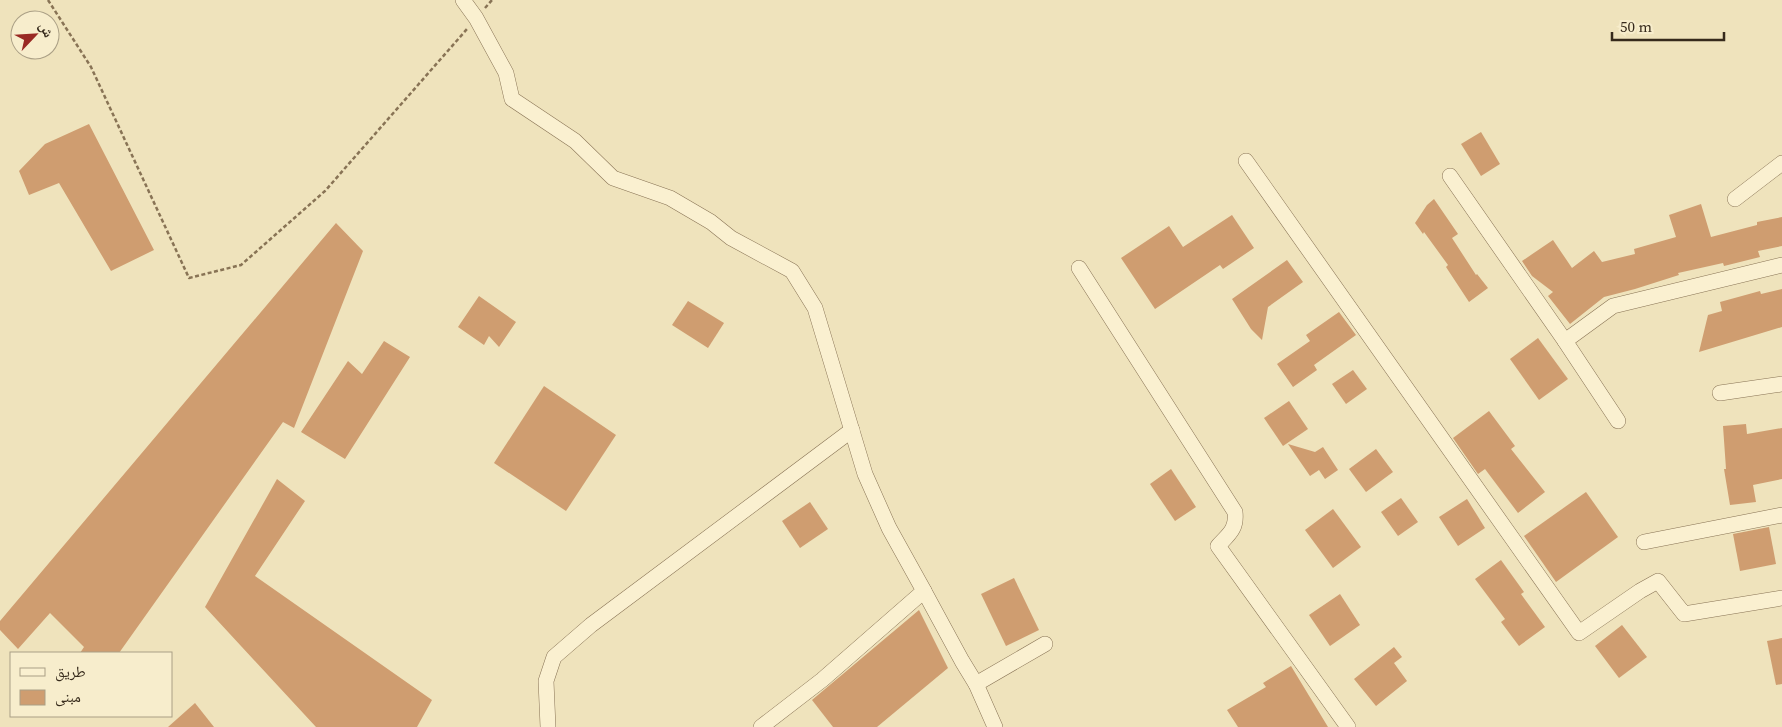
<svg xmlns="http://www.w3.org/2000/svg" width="1782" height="727" font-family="'Source Serif 4','Noto Naskh Arabic',serif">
<rect width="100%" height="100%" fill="#efe3bc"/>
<!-- building -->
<g fill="#cf9d70">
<polygon points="89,124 154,250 111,271 59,183 29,195 19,171 45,144"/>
<polygon points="1481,132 1500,164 1481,176 1461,144"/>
<polygon points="1434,199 1458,234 1452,238 1476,275 1477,274 1488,288 1469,302 1446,267 1448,265 1424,232 1423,234 1415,223 1427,205"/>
<polygon points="1701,204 1711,237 1757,225 1757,222 1782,217 1782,246 1758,251 1760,257 1724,266 1723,263 1678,273 1679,275 1635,289 1604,297 1570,324 1548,296 1553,292 1532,276 1522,261 1553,240 1572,268 1594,251 1602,262 1635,254 1634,249 1676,237 1669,215"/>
<polygon points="1232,215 1254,248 1223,269 1220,265 1155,309 1121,258 1169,226 1183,247"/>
<polygon points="336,223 363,251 294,428 283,422 119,653 80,653 84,647 50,613 18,649 0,630 0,621"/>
<polygon points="1287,260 1303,282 1268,307 1262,340 1251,329 1232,299"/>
<polygon points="1782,289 1782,327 1699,352 1708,315 1722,311 1720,302 1760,291 1761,294"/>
<polygon points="479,296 516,322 499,347 489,336 484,345 458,327"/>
<polygon points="688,301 724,323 708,348 672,325"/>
<polygon points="1339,312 1356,335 1314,365 1317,370 1293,387 1277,364 1310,341 1306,335"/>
<polygon points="1538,338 1568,379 1539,400 1510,359"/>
<polygon points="384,341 410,357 345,459 301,432 348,361 362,374"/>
<polygon points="1353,370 1367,389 1346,404 1332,384"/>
<polygon points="544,386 616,435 566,511 494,463"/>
<polygon points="1289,401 1308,429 1283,446 1264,418"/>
<polygon points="1489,411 1515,446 1511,449 1545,492 1518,513 1485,469 1478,474 1453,438"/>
<polygon points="1746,424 1747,434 1782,428 1782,479 1753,485 1756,502 1730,505 1724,469 1726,469 1723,426"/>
<polygon points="1288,444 1315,452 1323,447 1338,470 1325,479 1319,470 1310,476"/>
<polygon points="1376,449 1393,472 1366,492 1349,469"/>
<polygon points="1171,469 1196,507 1175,521 1150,484"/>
<polygon points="277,479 305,501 255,576 432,700 417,727 316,727 205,607"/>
<polygon points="1586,492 1618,537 1556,582 1524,536"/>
<polygon points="1401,498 1418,522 1398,536 1381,512"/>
<polygon points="1467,499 1485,528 1458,546 1439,517"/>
<polygon points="810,502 828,529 800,548 782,521"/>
<polygon points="1333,509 1361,547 1333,568 1305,530"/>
<polygon points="1769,527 1776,564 1740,571 1733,534"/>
<polygon points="1501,560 1524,592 1521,594 1545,627 1519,646 1501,622 1505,619 1475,579"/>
<polygon points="1014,578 1039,630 1006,646 981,594"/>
<polygon points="1340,594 1360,625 1330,646 1309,615"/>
<polygon points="919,610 948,668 877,727 833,727 812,700"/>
<polygon points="1622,625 1647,657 1619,678 1595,646"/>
<polygon points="1782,638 1782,684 1776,685 1767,641"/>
<polygon points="1394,647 1402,657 1394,663 1407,681 1376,706 1354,679"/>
<polygon points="1291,666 1328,727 1238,727 1227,710 1266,687 1263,683"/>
<polygon points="195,703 214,727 168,727"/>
</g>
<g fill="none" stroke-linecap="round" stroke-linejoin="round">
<defs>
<g id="street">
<polyline points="463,0 476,18 506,73 512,99 575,141 613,178 670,198 711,222 731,238 792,271 815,308 865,474 889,528 924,591 822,680 761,727"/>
<polyline points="1246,161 1579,633 1640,591 1658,581 1684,614 1782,598"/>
<polyline points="1450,176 1565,341 1613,306 1782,265"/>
<polyline points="1735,199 1782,163"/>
<path d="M1079 268 1235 512C1237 529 1229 534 1218 546L1348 727"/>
<polyline points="1565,341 1618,421"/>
<polyline points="1720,393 1782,384"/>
<polyline points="1644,542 1782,515"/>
<polyline points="924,591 962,661 976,684 995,727"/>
<polyline points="976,684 1045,644"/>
<polyline points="548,727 546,681 554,657 591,625 852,430"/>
</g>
</defs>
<!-- street casing -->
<use href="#street" stroke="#887355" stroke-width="16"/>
<!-- path -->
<g stroke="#887355" stroke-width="2.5" stroke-dasharray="4 2.5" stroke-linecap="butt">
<polyline points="48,0 91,67 189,278 241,265 325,191 467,29"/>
<polyline points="485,8 492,0"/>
</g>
<!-- street -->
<use href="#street" stroke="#faf0d0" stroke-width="15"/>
</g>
<!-- legend -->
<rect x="10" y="652" width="162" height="65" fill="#f7edcc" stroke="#aa9f85"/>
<rect x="20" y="668" width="25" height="8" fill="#faf0d0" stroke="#aa9f85"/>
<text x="55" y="677" font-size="15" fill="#362a1b">طريق</text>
<rect x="20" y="690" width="25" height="15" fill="#cf9d70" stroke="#aa9f85"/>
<text x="55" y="702" font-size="15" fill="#362a1b">مبنى</text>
<!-- north arrow -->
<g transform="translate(35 35) rotate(65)"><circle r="24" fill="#f7edcc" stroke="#aa9f85"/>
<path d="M0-4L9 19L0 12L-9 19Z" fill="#992923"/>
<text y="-8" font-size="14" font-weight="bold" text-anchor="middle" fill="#362a1b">ش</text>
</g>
<!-- scale -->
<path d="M1612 32v8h112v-8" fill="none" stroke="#362a1b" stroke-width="2.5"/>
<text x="1620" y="32" font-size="15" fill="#362a1b" stroke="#f7edcc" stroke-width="4" paint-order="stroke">50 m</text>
</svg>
